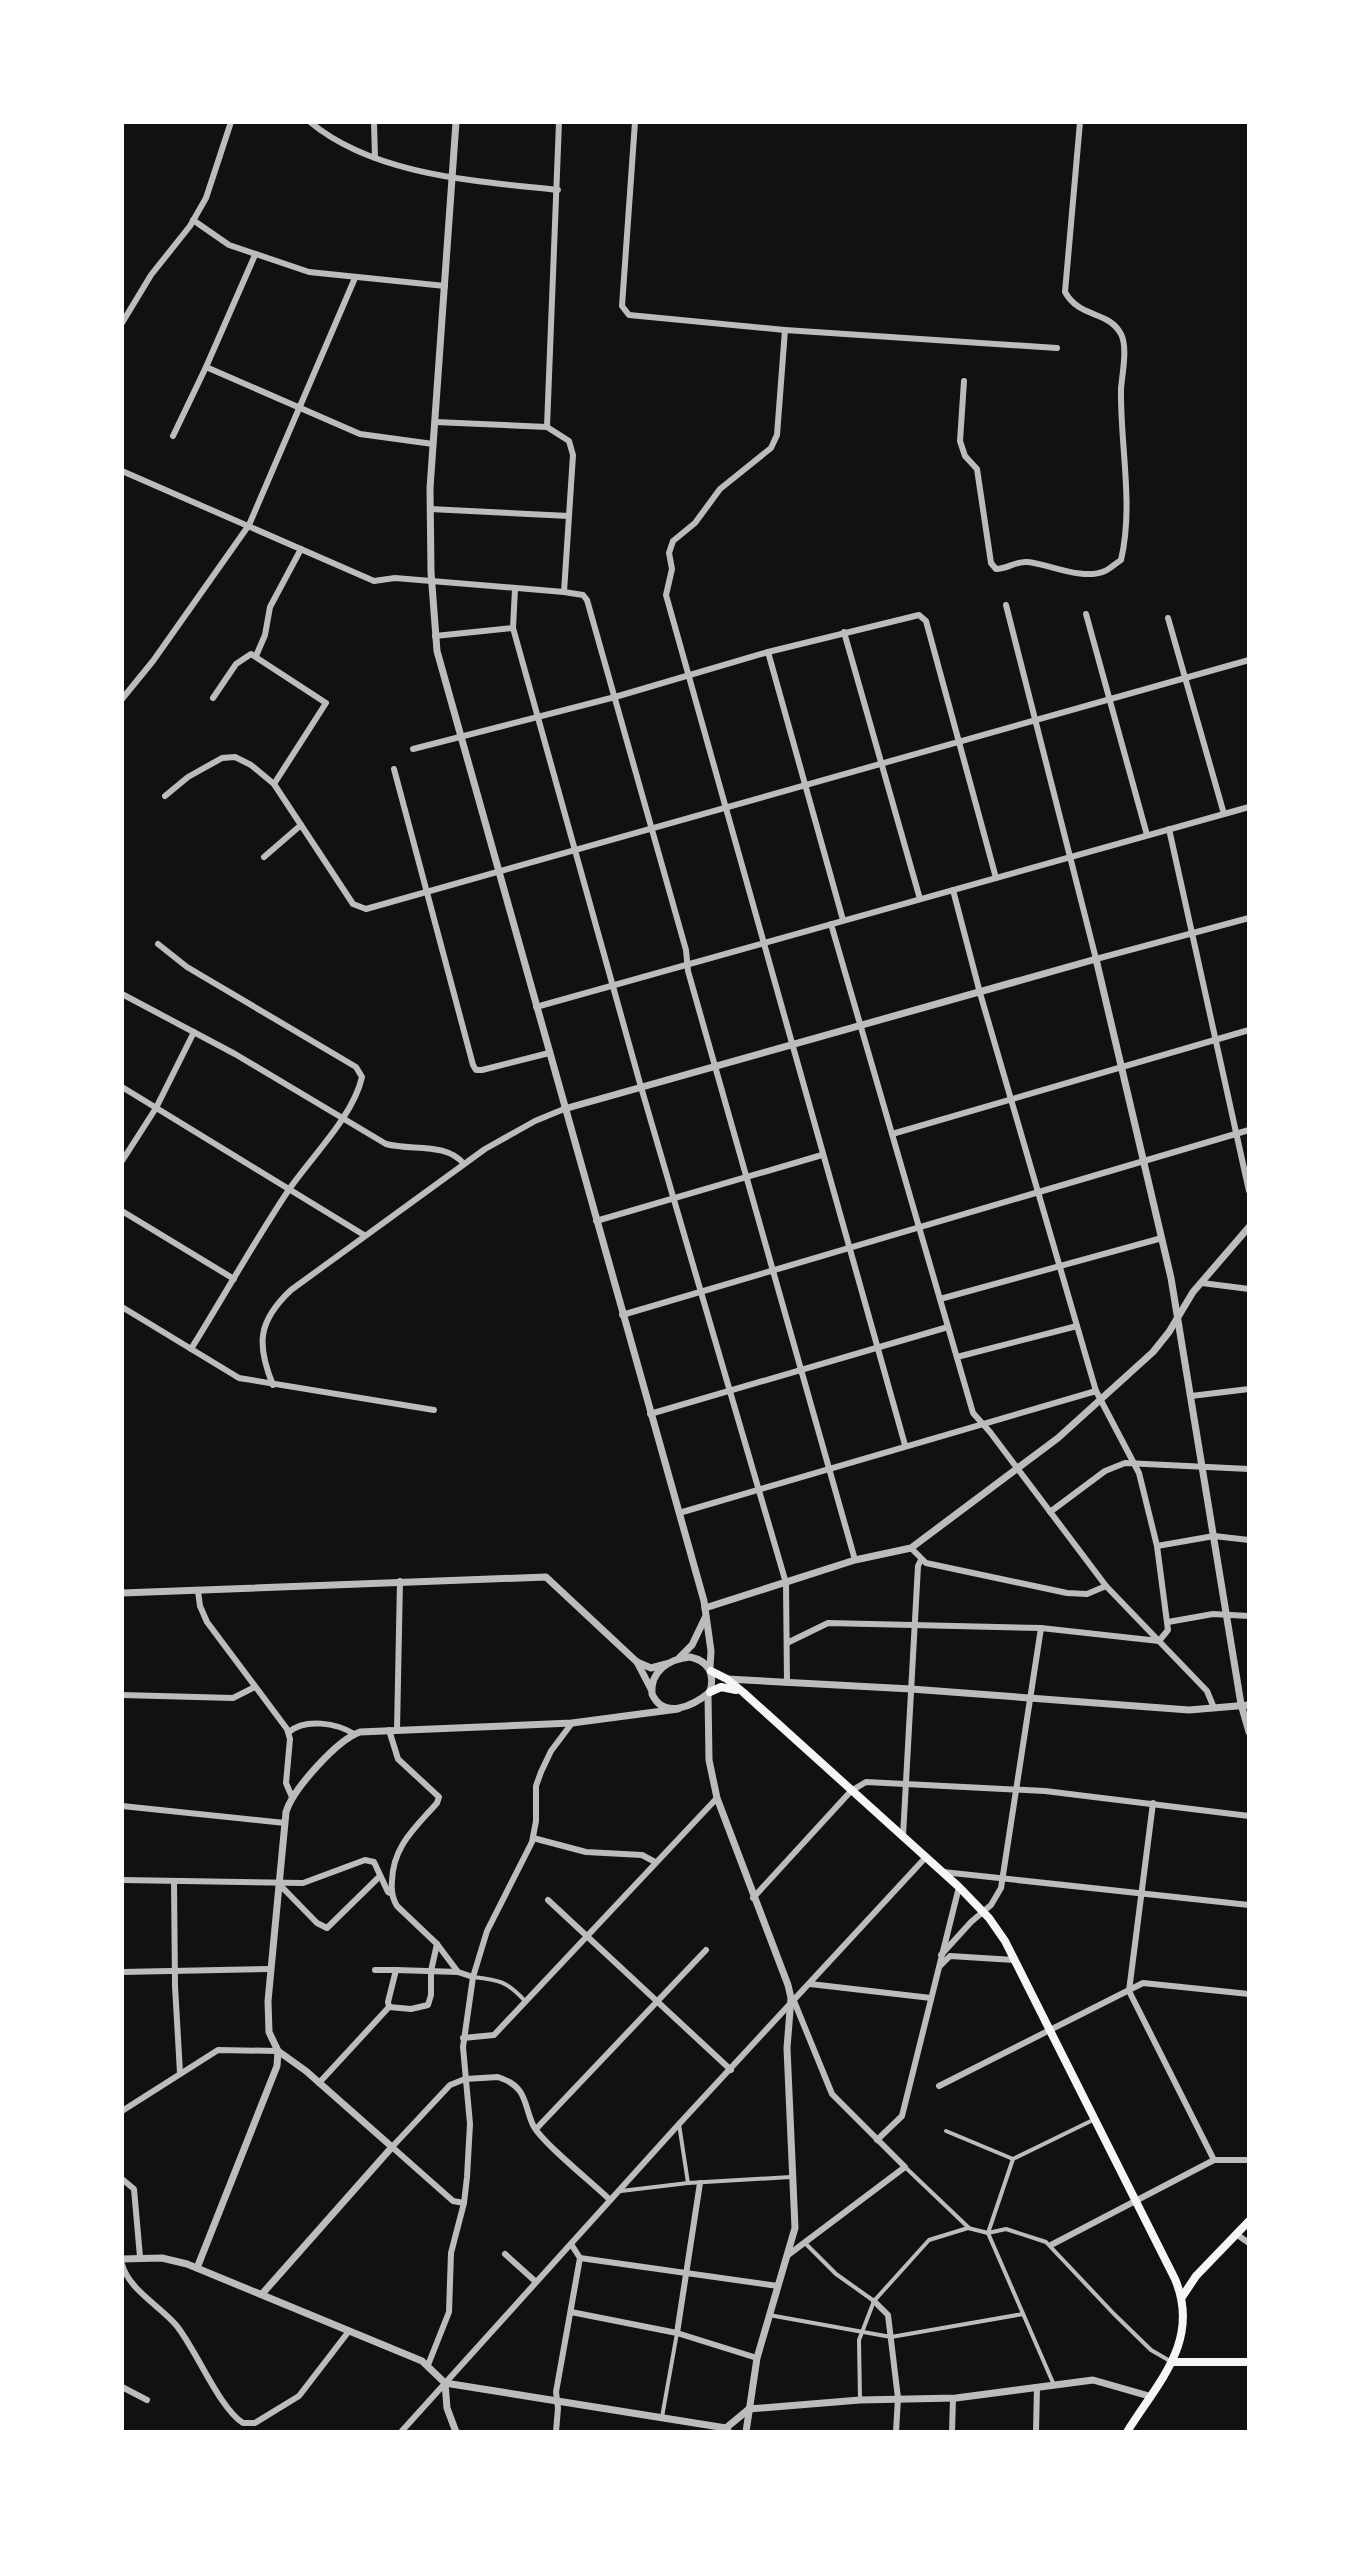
<svg xmlns="http://www.w3.org/2000/svg" width="1371" height="2554" font-family="Arial,sans-serif">
<rect width="100%" height="100%" fill="#111"/>
<g fill="none" stroke-linecap="round" stroke-linejoin="round">
<!-- pedestrian -->
<g stroke="#bcbcbc" stroke-width="4">
<path d="M473 1977C499 1980 507 1981 525 2001"/>
<polyline points="679,2124 688,2183"/>
<polyline points="946,2131 1013,2159"/>
<polyline points="905,2167 969,2228"/>
<polyline points="621,2191 688,2183 791,2177"/>
<polyline points="988,2233 1006,2229 1046,2242 1114,2314 1151,2350 1170,2361"/>
<polyline points="988,2233 1013,2159 1095,2119"/>
<polyline points="988,2233 1054,2385"/>
<polyline points="805,2243 836,2274 874,2301"/>
<polyline points="769,2315 891,2337 1023,2314"/>
<polyline points="860,2400 859,2340 874,2301 929,2240 968,2228 988,2233"/>
<polyline points="662,2417 677,2333"/>
</g>
<!-- minor -->
<g stroke="#bcbcbc" stroke-width="6">
<path d="M310 122C375 176 477 181 558 190"/>
<polyline points="374,122 375,158"/>
<polyline points="635,122 622,306 629,315 785,330 1057,348"/>
<polyline points="193,220 229,245 309,272 445,286"/>
<polyline points="122,323 151,275 190,226 206,198 231,122"/>
<polyline points="785,330 777,435 771,448 720,489 695,523 673,541 669,553 672,569 666,595 905,1445"/>
<polyline points="206,367 360,434 433,444"/>
<path d="M964 381 960 441 965 456 977 469 991 563 996 569C1008 569 1015 561 1027 562 1050 564 1082 581 1105 571 1110 569 1116 563 1121 560 1134 505 1120 445 1121 389 1122 374 1128 348 1121 334 1108 310 1080 319 1065 292L1080 122"/>
<polyline points="435,422 547,427 569,441 573,455 564,592"/>
<polyline points="547,427 559,122"/>
<polyline points="173,436 206,367 255,255"/>
<polyline points="122,471 374,581 395,578 564,592 583,595 587,600 686,950 688,971 855,1560"/>
<polyline points="430,509 569,516"/>
<polyline points="515,589 513,628 641,1087 786,1583 787,1683"/>
<polyline points="1006,605 1096,959 1249,918"/>
<polyline points="1086,614 1147,835"/>
<polyline points="1168,618 1224,814"/>
<polyline points="844,632 920,899"/>
<polyline points="435,636 513,628"/>
<polyline points="768,652 843,920"/>
<polyline points="256,656 265,635 270,607 301,549"/>
<polyline points="213,698 236,664 251,654 326,703 274,784"/>
<polyline points="122,699 153,661 249,525 355,278"/>
<polyline points="413,749 615,697 768,652 919,615 926,621 996,878"/>
<polyline points="394,769 473,1065 476,1070 482,1070 549,1053"/>
<polyline points="165,796 188,777 222,758 235,757 251,765 274,784 353,904 366,909 1249,660"/>
<polyline points="1169,829 1249,1191"/>
<polyline points="264,857 301,825"/>
<polyline points="831,924 973,1413 990,1432 1106,1586 1207,1691 1214,1708"/>
<path d="M158 944 187 967 356 1067 362 1077C353 1117 311 1157 288 1191 254 1242 224 1296 191 1349"/>
<path d="M122 994 235 1054 386 1144C412 1151 446 1142 464 1164"/>
<polyline points="536,1007 1249,807"/>
<polyline points="122,1087 364,1235"/>
<polyline points="892,1134 1249,1030"/>
<polyline points="122,1161 156,1108 194,1032"/>
<polyline points="122,1211 234,1279"/>
<polyline points="596,1221 822,1155"/>
<polyline points="1202,1283 1249,1289"/>
<polyline points="940,1299 1162,1238"/>
<polyline points="122,1307 239,1378 434,1410"/>
<polyline points="622,1315 1249,1130"/>
<polyline points="957,1357 1077,1326"/>
<path d="M273 1385C256 1344 258 1321 291 1290L485 1149 535 1121 564 1109"/>
<polyline points="1191,1396 1249,1389"/>
<polyline points="650,1414 948,1327"/>
<polyline points="1050,1512 1105,1471 1125,1463 1249,1469"/>
<polyline points="679,1513 1096,1391"/>
<polyline points="1157,1546 1214,1536 1249,1540"/>
<polyline points="911,1548 926,1563 1067,1593 1087,1594 1106,1586"/>
<polyline points="198,1591 200,1606 207,1622 287,1729 290,1739 286,1783 292,1797"/>
<polyline points="1168,1622 1213,1614 1249,1616"/>
<polyline points="787,1643 828,1623 1041,1628 1159,1641 1168,1630 1157,1546 1139,1473 1096,1391 980,993 953,890"/>
<polyline points="122,1695 233,1698 255,1687"/>
<path d="M389 1730 398 1759 439 1797 437 1803C415 1828 393 1846 392 1881 391 1891 392 1898 397 1906L437 1944 458 1972"/>
<polyline points="397,1730 400,1581"/>
<path d="M289 1732C305 1718 337 1723 354 1734"/>
<polyline points="1153,1803 1129,1991 1214,2160"/>
<polyline points="122,1806 285,1823"/>
<polyline points="903,1836 918,1566 921,1560"/>
<polyline points="533,1838 586,1852 642,1855 655,1862"/>
<polyline points="943,1872 1249,1905"/>
<polyline points="122,1880 303,1883 365,1860 374,1862 388,1892 392,1894"/>
<polyline points="174,1881 175,1986 180,2073"/>
<polyline points="279,1884 317,1923 327,1928 380,1876"/>
<polyline points="753,1898 851,1791 866,1782 1045,1791 1249,1816"/>
<polyline points="548,1900 731,2070"/>
<polyline points="941,1955 971,1922 991,1905 1001,1888 1041,1628"/>
<polyline points="940,1966 950,1956 1014,1960"/>
<polyline points="375,1970 396,1970 388,2002 389,2007"/>
<polyline points="396,1970 458,1972 473,1977"/>
<polyline points="122,1972 270,1969"/>
<polyline points="810,1984 931,1998"/>
<polyline points="463,2038 494,2035 717,1798"/>
<polyline points="319,2083 389,2007 411,2009 428,2005 431,1995 431,1971 437,1944"/>
<polyline points="939,2086 1143,1983 1249,1994"/>
<polyline points="122,2111 218,2050 278,2051"/>
<polyline points="536,2129 706,1950"/>
<polyline points="877,2140 902,2116 959,1887"/>
<polyline points="122,2179 134,2189 140,2257"/>
<path d="M464 2203 453 2201 392 2147 450 2085 465 2079 498 2077C528 2087 523 2103 533 2125 541 2142 594 2184 610 2200"/>
<polyline points="1236,2234 1249,2243"/>
<polyline points="1051,2245 1214,2160 1249,2160"/>
<polyline points="505,2254 536,2282"/>
<polyline points="788,2255 905,2167 832,2094 794,2001"/>
<polyline points="580,2258 778,2286"/>
<path d="M122 2264C129 2290 159 2305 176 2325 196 2349 219 2408 243 2423H255L299 2396 349 2331"/>
<polyline points="874,2301 888,2315 898,2398 896,2432"/>
<polyline points="571,2312 677,2333 757,2358"/>
<polyline points="677,2333 700,2183"/>
<polyline points="428,2365 449,2312 451,2253 464,2203 467,2177 470,2124 463,2047 473,1977 487,1931 532,1842 536,1821 536,1786 541,1772 551,1751 572,1723"/>
<polyline points="122,2387 147,2400"/>
<polyline points="401,2432 679,2124 926,1857"/>
<polyline points="556,2432 558,2408 556,2392 580,2258 571,2244"/>
<polyline points="952,2432 953,2398"/>
<polyline points="1036,2432 1037,2387"/>
</g>
<!-- tertiary -->
<g stroke="#bcbcbc" stroke-width="7">
<polyline points="456,122 430,488 431,572 437,651 704,1601 711,1651 710,1667"/>
<polyline points="564,1109 1096,959 1171,1278 1241,1704 1249,1732"/>
<polyline points="122,1593 546,1577 637,1662 651,1668 666,1664"/>
<polyline points="705,1608 855,1560 911,1548 1058,1438 1153,1352 1169,1332 1193,1292 1249,1227"/>
<polyline points="680,1657 692,1645 705,1618"/>
<path d="M690 1657C709 1661 715 1674 710 1692 693 1706 664 1720 652 1694 650 1671 669 1659 690 1657Z"/>
<polyline points="637,1662 651,1689"/>
<polyline points="727,1679 911,1689 1189,1710 1249,1705"/>
<polyline points="708,1694 709,1760 717,1798 788,1985 791,1998 787,2048 795,2228 757,2358 746,2432"/>
<polyline points="122,2259 162,2258 187,2264 422,2361 445,2383 726,2428 729,2432"/>
<path d="M197 2268 277 2066 278 2051 269 2032 268 2001 286 1812C293 1789 337 1740 360 1732L572 1723 678 1709"/>
<polyline points="262,2294 392,2147 306,2071 278,2051"/>
<polyline points="445,2383 447,2408 456,2432"/>
<polyline points="749,2409 860,2400 956,2398 1093,2380 1149,2396"/>
<polyline points="726,2428 749,2409"/>
</g>
<!-- secondary -->
<g stroke="#f5f5f5" stroke-width="8">
<path d="M711 1671 727 1679 744 1693 959 1887 989 1918 1005 1941 1175 2279C1201 2341 1158 2382 1127 2432"/>
<polyline points="710,1692 721,1687 736,1690"/>
<polyline points="1182,2297 1196,2276 1249,2221"/>
<polyline points="1172,2362 1249,2362"/>
</g>
</g>
<!-- border -->
<rect width="1371" height="2554" fill="none" stroke="#ffffff" stroke-width="248"/>
</svg>
